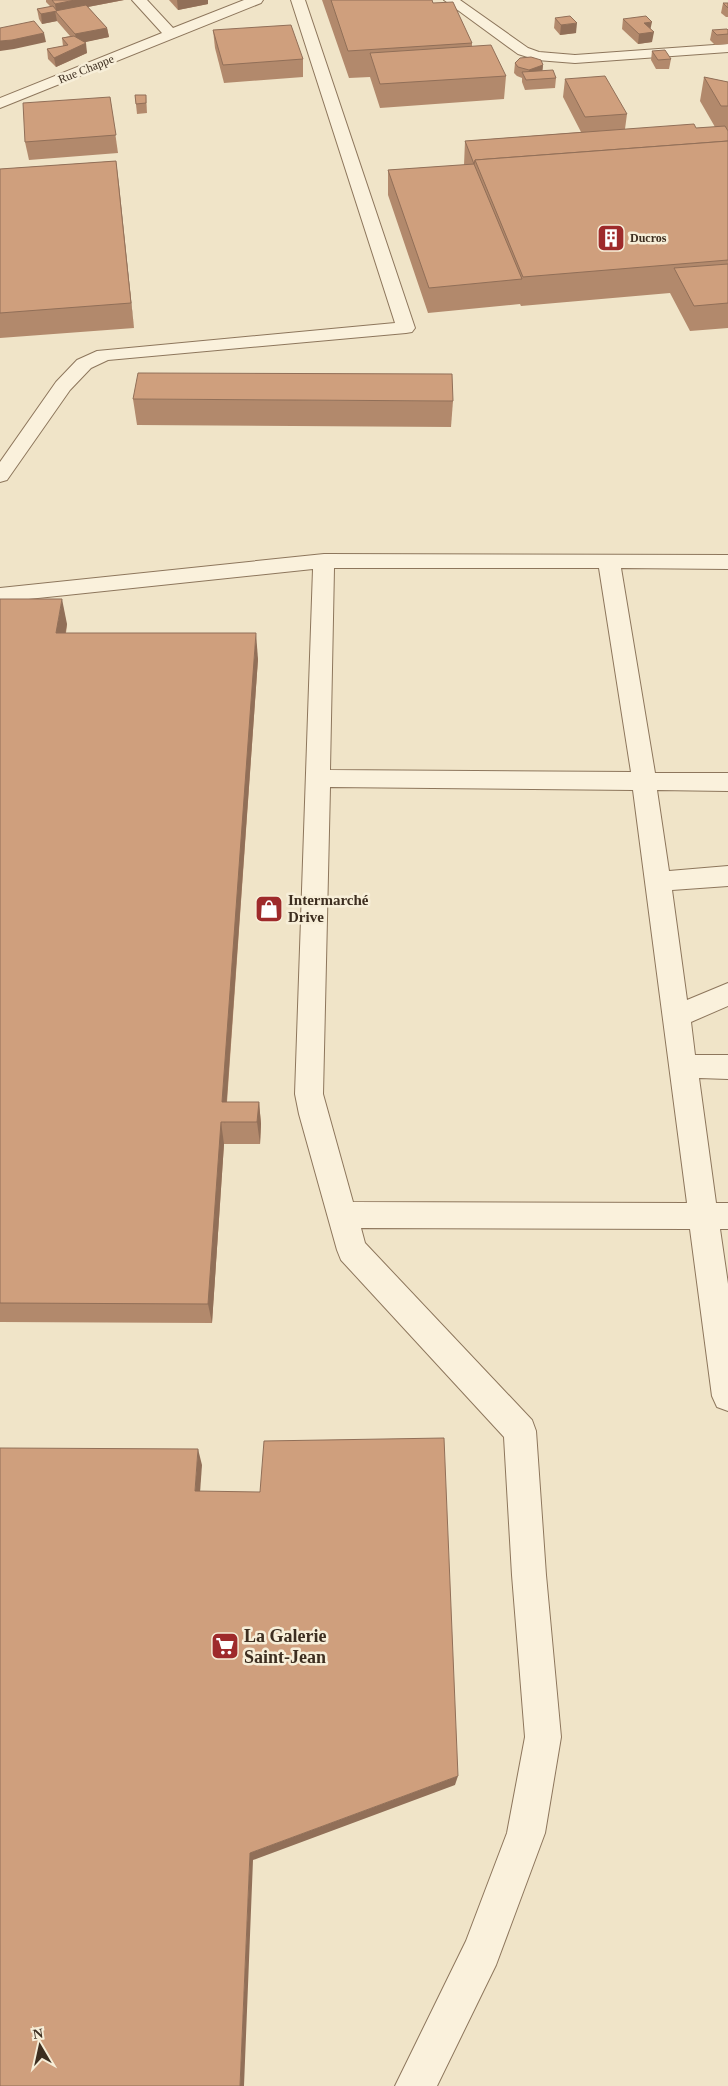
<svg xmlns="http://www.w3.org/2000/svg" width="728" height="2086" font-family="Georgia,serif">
<rect width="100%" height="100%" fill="#f0e4c8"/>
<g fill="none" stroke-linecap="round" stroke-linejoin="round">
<defs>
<g id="service">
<polygon points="291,0 305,0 415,328 412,332 406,333 108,360 91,368 70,390 7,480 0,482 0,462 56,382 77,360 97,351 395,323"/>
<path d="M324 554 728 555V569L621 568 655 773H728V791L657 790 669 871 728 866V886L672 890 687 1000 728 983V1006L691 1022 695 1055H728V1079L699 1078 716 1203H728V1229H720L728 1284V1411L717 1407 712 1396 690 1229 361 1228 365 1243 532 1420 536 1431 546 1575 561 1737 545 1833 496 1965 437 2086H395L466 1941 507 1833 525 1737 512 1575 504 1437 341 1260 337 1250 299 1114 295 1094 313 569 0 602V588ZM334 568H599L631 772 330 770ZM330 787 633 790 687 1203 353 1202 323 1094Z"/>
</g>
<g id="minor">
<polygon points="132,0 147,0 173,28 244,0 263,0 261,3 0,108 0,98 162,33"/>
<polygon points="444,0 460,0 528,48 539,52 575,55 728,44 728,52 575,63 537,60 518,54"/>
</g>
</defs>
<!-- service casing -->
<use href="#service" stroke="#8d765c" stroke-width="2"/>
<!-- minor casing -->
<use href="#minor" stroke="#8d765c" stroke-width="2"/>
<!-- service -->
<use href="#service" fill="#faf1dc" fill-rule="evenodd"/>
<!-- minor -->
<use href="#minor" fill="#faf1dc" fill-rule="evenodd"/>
</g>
<!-- wall -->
<g fill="#b2896c">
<polygon points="46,0 124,0 88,7 107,28 109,37 84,42 87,53 56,67 48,59 47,49 63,46 62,38 70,36 57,21 42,24 39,19 37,9 51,7 46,2"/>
<polygon points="169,0 208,0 208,4 178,10"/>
<polygon points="322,0 432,0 433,3 472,43 472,46 506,76 504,99 380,108 370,77 349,78"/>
<polygon points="723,3 728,3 728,17 726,17 721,13"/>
<polygon points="555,18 576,33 560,35 554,28"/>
<polygon points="623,19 651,29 652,42 638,44 622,29"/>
<polygon points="213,30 303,59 303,77 224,83 215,48"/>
<polygon points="712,30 728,30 728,44 715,45 710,40"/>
<polygon points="652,51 671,59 669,69 656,69 651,60"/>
<polygon points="515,63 543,65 542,71 556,78 555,88 525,90 522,82 522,78 517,76 514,73"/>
<polygon points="704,77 728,82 728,130 727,130 728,131 728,328 690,331 670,293 521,306 520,304 428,313 388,195 388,170 464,165 465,141 581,132 563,97 565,79 627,114 625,129 696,128 715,127 700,101"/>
<polygon points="135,95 146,95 147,113 137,114"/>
<polygon points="110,97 118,153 29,160 25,142"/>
<polygon points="116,161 134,328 0,338 0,169"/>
<polygon points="133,399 453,401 451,427 137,425"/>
<polygon points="0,599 67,624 66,633 258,659 227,1102 259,1102 261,1124 260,1144 224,1144 212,1323 0,1322"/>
</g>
<!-- shaded-wall -->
<g fill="#916f58">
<polygon points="75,0 124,0 56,13 55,11 57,21 42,24 41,14 56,11 55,4"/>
<polygon points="177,0 208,0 208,4 178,10"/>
<polygon points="652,22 650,31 644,23"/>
<polygon points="577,23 576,33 560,35 561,25"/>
<polygon points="107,28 109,37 77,44 75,34"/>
<polygon points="654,32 652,42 638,44 639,34"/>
<polygon points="44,33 46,42 14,49 0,51 0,41"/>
<polygon points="86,43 87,53 56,67 54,58"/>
<polygon points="543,65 542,75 528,79 529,70"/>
<polygon points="116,161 119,185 134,328 131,303"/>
<polygon points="62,599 67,624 61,658 56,633"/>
<polygon points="256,633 258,659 225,1124 222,1102"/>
<polygon points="259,1102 261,1124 260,1144 257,1122"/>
<polygon points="221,1122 224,1144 212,1323 208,1304"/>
<polygon points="198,1449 202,1465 199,1507 195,1491"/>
<polygon points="458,1776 455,1785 253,1860 244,2086 240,2086 250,1853"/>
</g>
<!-- building -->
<g fill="#cf9f7d" stroke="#916f58">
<polygon points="52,0 75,0 55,4"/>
<polygon points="331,0 432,0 433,3 453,2 472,43 348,51"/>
<polygon points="723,3 728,3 728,8"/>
<polygon points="86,5 107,28 75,34 55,11"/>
<polygon points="53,6 57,11 41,14 37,9"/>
<polygon points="570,16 577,23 561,25 555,18"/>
<polygon points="646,16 652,22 644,23 654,32 639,34 623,19"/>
<polygon points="34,21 44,33 12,40 0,41 0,28"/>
<polygon points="291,25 303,59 223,65 213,30"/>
<polygon points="727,29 728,30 728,34 717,35 712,30"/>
<polygon points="74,36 86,43 54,58 47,49 68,45 62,38"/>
<polygon points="491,45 506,76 380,84 370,53"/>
<polygon points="665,50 671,59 658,60 652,51"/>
<polygon points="531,57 541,60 543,65 529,70 518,67 515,63 520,58"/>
<polygon points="553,70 556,78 526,80 522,72"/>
<polygon points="605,76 627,114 585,117 565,79"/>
<polygon points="704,77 728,82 728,106 721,106"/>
<polygon points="135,95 146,95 146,103 136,104"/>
<polygon points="110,97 116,135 25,142 23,103"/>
<polygon points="694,124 696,128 725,126 728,131 728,141 475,160 474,164 465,141"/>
<polygon points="728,141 728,260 523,277 475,160"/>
<polygon points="116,161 131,303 0,313 0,169"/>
<polygon points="474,164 522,279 429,288 388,170"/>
<polygon points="728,264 728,303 694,306 674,268"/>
<polygon points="138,373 452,374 453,401 133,399"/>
<polygon points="0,599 62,599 56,633 256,633 222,1102 259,1102 257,1122 221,1122 208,1304 0,1303"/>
<polygon points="444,1438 458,1776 250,1853 240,2086 0,2086 0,1448 198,1449 195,1491 260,1492 264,1441"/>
</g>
<!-- icons -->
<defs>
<symbol id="building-square" viewBox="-11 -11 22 22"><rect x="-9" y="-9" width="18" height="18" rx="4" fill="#9e2a2b" stroke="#f7eed8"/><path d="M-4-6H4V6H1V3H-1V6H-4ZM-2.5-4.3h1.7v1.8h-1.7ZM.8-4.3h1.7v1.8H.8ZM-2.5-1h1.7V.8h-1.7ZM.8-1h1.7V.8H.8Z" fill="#fff"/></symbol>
<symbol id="shop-square" viewBox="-11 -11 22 22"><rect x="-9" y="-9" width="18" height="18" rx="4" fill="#9e2a2b" stroke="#f7eed8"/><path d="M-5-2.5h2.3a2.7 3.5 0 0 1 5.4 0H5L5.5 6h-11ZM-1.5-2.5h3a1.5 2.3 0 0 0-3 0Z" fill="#fff"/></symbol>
<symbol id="supermarket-square" viewBox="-11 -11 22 22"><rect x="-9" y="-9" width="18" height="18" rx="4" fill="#9e2a2b" stroke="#f7eed8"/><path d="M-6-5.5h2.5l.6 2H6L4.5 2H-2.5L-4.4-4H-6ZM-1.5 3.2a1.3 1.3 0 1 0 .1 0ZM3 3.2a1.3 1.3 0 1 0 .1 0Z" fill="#fff"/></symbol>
</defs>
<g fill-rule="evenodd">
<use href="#building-square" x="595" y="222" width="32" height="32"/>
<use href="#shop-square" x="253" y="893" width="32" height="32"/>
<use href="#supermarket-square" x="209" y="1630" width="32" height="32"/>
</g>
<g text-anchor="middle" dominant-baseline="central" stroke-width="5" stroke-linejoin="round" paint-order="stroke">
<!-- far-street labels -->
<g font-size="12" fill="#3d2e20" stroke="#f7eed8">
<text transform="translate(86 69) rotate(-22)">Rue Chappe</text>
</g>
<!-- far-poi labels -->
<g font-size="12" font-weight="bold" fill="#3d2e20" stroke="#f7eed8" text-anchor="start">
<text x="630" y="238">Ducros</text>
</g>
<!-- poi labels -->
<g font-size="15" font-weight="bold" fill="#3d2e20" stroke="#f7eed8" text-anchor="start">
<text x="288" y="900">Intermarché<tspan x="288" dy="17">Drive</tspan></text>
</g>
<!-- near-poi labels -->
<g font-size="18" font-weight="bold" fill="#3d2e20" stroke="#f7eed8" text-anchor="start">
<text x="244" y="1636">La Galerie<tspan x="244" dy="21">Saint-Jean</tspan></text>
</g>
</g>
<!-- north arrow -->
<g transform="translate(40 2046) rotate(351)" stroke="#f7eed8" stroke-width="4" paint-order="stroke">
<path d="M0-4L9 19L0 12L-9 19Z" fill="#3d2e20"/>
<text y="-8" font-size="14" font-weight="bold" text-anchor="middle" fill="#3d2e20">N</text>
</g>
</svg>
